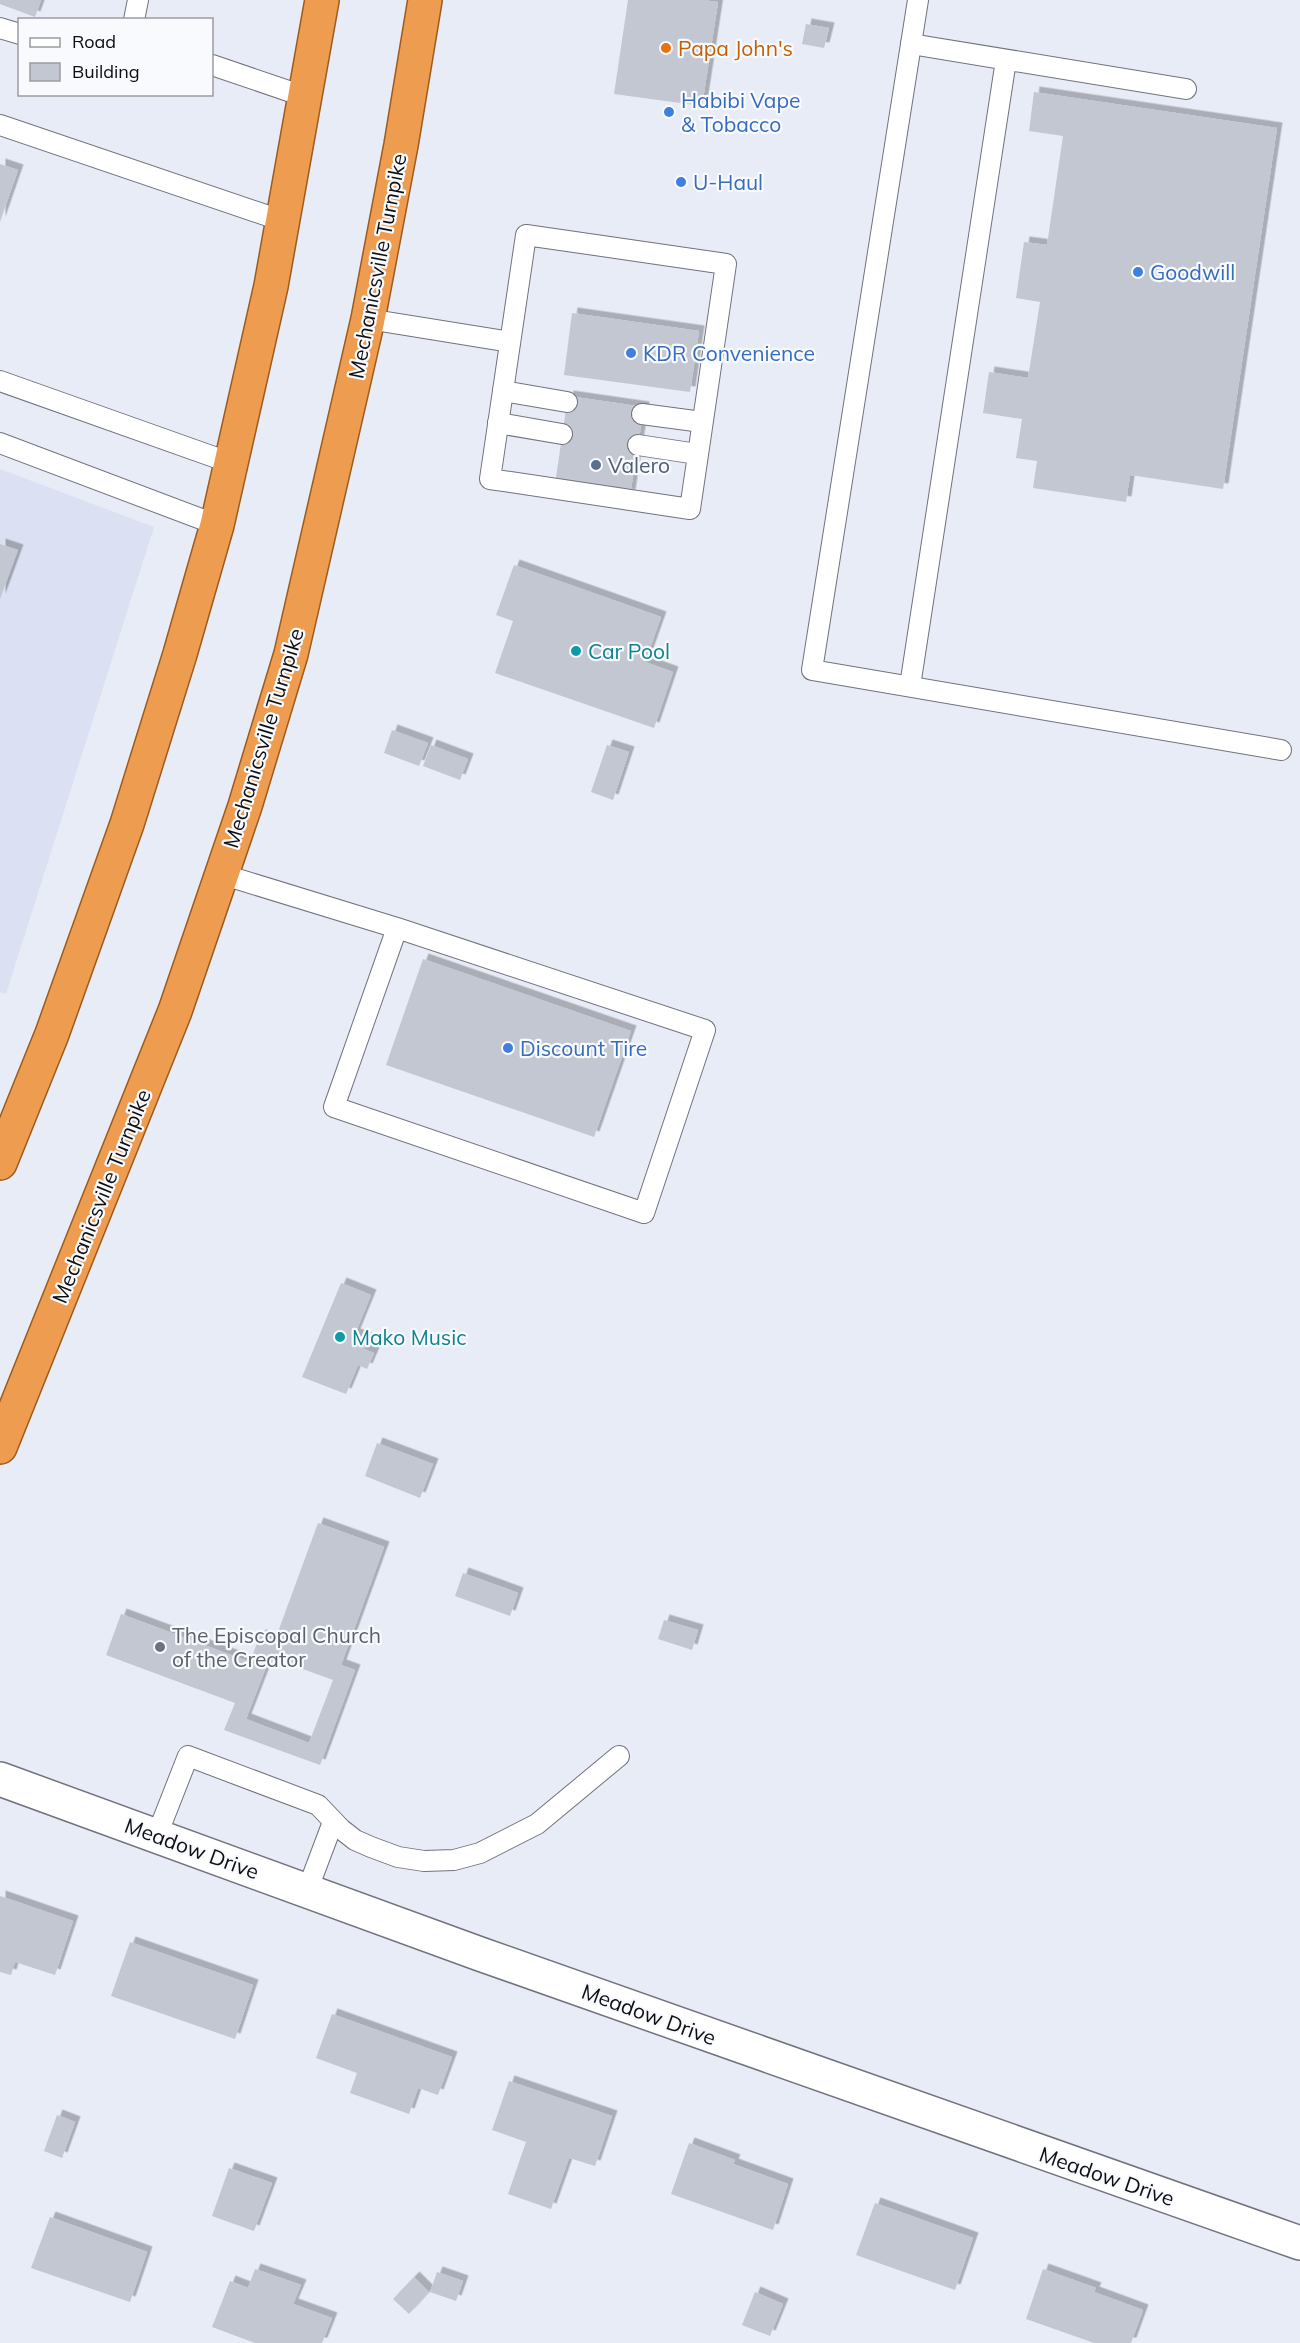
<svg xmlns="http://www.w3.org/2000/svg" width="1300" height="2343" font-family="Mulish,sans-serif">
<defs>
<filter id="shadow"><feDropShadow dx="5.5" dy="-5.5" stdDeviation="0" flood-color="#0004"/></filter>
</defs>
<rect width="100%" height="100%" fill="#e8ecf7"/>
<!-- built -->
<polygon fill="#dbe1f3" points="0,469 154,527 6,994 0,992"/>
<!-- building -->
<g fill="#c3c7d2" fill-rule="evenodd" filter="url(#shadow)">
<polygon points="0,0 41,0 35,17 0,4"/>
<polygon points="628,0 701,0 718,2 702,106 614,94"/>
<polygon points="806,24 829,28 824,48 802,44"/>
<polygon points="1034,92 1277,128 1223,489 1130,475 1126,502 1033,488 1037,461 1016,458 1022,419 983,413 989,372 1028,378 1040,302 1016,298 1024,242 1047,245 1063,136 1029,131"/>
<polygon points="0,164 18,170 0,222"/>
<polygon points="572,313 699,331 690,392 564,375"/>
<polygon points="568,396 644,407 630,495 555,484"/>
<polygon points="0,544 18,550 0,599"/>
<polygon points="514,565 661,617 645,662 673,672 654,728 495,673 513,621 496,615"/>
<polygon points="392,730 428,743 419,766 384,753"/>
<polygon points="431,745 468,759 460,780 423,766"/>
<polygon points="607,745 629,752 613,800 591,792"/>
<polygon points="423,959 631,1031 594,1137 386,1065"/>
<polygon points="341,1283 371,1295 355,1334 368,1339 364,1349 374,1353 367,1369 358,1365 346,1394 302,1377"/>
<polygon points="377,1443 433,1464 420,1498 365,1476"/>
<path d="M318 1523 384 1547 341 1665 355 1670 320 1765 224 1730 235 1703 106 1655 121 1614 250 1662 260 1635 275 1640ZM270 1657 333 1680 309 1743 246 1719Z"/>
<polygon points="463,1573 518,1593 510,1616 455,1596"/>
<polygon points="664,1620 698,1630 692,1650 658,1639"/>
<polygon points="0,1896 73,1921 55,1975 15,1962 11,1975 0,1972"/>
<polygon points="130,1942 253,1985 235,2039 111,1996"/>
<polygon points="332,2014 452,2057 438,2095 418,2088 409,2114 350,2093 357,2073 316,2058"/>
<polygon points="509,2081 612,2116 595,2166 569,2158 551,2209 508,2194 526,2142 492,2130"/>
<polygon points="57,2115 75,2122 62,2158 44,2151"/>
<polygon points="689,2143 735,2160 733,2164 788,2184 773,2230 671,2194"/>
<polygon points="229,2168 272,2183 254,2231 212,2216"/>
<polygon points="875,2203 973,2238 955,2290 856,2255"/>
<polygon points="50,2217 147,2252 130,2302 31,2268"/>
<polygon points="255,2269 301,2285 293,2304 332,2318 322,2343 255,2343 212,2327 230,2281 248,2288"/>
<polygon points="1043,2269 1096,2288 1094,2292 1143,2310 1131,2343 1094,2343 1026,2319"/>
<polygon points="437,2272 463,2281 456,2301 430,2292"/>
<polygon points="414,2277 429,2292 409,2314 393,2299"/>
<polygon points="755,2292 783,2304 770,2336 742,2325"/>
</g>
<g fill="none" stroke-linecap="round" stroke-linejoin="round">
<defs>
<g id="service">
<polyline points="918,0 812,670 1281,750"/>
<polyline points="134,20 138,0"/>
<polyline points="0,28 20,34"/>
<polyline points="911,44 1186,89"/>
<polyline points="212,65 306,97"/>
<polyline points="0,125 283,221"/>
<polygon points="526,235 726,264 690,509 490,479"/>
<polyline points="368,319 510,342"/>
<polyline points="0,381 231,463"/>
<polyline points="503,391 567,402"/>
<polyline points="642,414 702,422"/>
<polyline points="498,423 562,434"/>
<polyline points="0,443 217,525"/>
<polyline points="638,445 697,454"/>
<polyline points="910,686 1006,60"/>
<polyline points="221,874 397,928 705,1030 644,1213 334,1107 397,928"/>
<polyline points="157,1835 188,1756 318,1805 341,1829 355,1840 371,1847 398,1857 424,1861 454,1860 480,1853 537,1824 619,1756"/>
<polyline points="307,1891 333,1822"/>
</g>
<polyline id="minor" points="0,1779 480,1954 1300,2243"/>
<g id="trunk">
<polyline points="0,1163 52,1034 127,824 180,654 217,525 271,286 322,0"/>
<polyline points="0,1447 175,1011 245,806 291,654 368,319 401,145 425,0"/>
</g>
</defs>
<!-- service casing -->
<use href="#service" stroke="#70737d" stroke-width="22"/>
<!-- minor casing -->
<use href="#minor" stroke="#70737d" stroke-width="36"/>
<!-- trunk casing -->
<use href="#trunk" stroke="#9d5b1d" stroke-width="36"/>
<!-- service -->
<use href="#service" stroke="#fff" stroke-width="20"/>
<!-- minor -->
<use href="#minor" stroke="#fff" stroke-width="33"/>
<!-- trunk -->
<use href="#trunk" stroke="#ee9c50" stroke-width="33"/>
</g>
<!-- markers -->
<circle fill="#e8710a" stroke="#f8fafe" stroke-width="2" cx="666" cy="48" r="6"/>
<g fill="#3f7fe0" stroke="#f8fafe" stroke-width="2">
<circle cx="669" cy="112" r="6"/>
<circle cx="681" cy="182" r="6"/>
<circle cx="1138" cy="272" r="6"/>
<circle cx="631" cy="353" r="6"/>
<circle cx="508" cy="1048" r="6"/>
</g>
<circle fill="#5c6f8a" stroke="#f8fafe" stroke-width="2" cx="596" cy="465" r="6"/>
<g fill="#0f9aa8" stroke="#f8fafe" stroke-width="2">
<circle cx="576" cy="651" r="6"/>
<circle cx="340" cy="1337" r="6"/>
</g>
<circle fill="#6b7280" stroke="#f8fafe" stroke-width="2" cx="160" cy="1647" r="6"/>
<g text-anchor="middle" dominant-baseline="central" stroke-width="4.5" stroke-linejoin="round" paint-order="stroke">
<!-- food labels -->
<g font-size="21" fill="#c56008" stroke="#f8fafe" text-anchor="start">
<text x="678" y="48">Papa John's</text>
</g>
<!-- shop labels -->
<g font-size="21" fill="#366cbe" stroke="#f8fafe" text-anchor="start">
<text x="681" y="100">Habibi Vape<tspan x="681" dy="24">&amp; Tobacco</tspan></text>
<text x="693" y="182">U-Haul</text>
<text x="1150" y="272">Goodwill</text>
<text x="643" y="353">KDR Convenience</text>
<text x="520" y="1048">Discount Tire</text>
</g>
<!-- street labels -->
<g font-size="21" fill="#0d0e11" stroke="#f8fafe">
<text transform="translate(377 266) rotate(-79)">Mechanicsville Turnpike</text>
<text transform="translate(263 738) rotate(-73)">Mechanicsville Turnpike</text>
<text transform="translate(101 1196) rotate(-68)">Mechanicsville Turnpike</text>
<text transform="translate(192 1848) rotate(20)">Meadow Drive</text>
<text transform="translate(649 2014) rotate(20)">Meadow Drive</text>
<text transform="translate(1107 2176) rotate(19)">Meadow Drive</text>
</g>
<!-- service labels -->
<g font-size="21" fill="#4e5e75" stroke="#f8fafe" text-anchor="start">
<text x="608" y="465">Valero</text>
</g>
<!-- culture labels -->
<g font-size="21" fill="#0d838f" stroke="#f8fafe" text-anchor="start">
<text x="588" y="651">Car Pool</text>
<text x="352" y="1337">Mako Music</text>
</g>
<!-- worship labels -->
<g font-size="21" fill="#5b616d" stroke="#f8fafe" text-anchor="start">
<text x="172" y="1635">The Episcopal Church<tspan x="172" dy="24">of the Creator</tspan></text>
</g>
</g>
<!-- legend -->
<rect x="18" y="18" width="195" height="78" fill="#f8fafe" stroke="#9a9c9f" stroke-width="1.5"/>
<rect x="30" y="38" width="30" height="9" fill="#ffffff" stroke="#9a9c9f" stroke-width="1.5"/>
<text x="72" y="48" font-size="18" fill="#0d0e11">Road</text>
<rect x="30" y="63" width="30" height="18" fill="#c3c7d2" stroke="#9a9c9f" stroke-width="1.5"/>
<text x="72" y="78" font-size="18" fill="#0d0e11">Building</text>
</svg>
